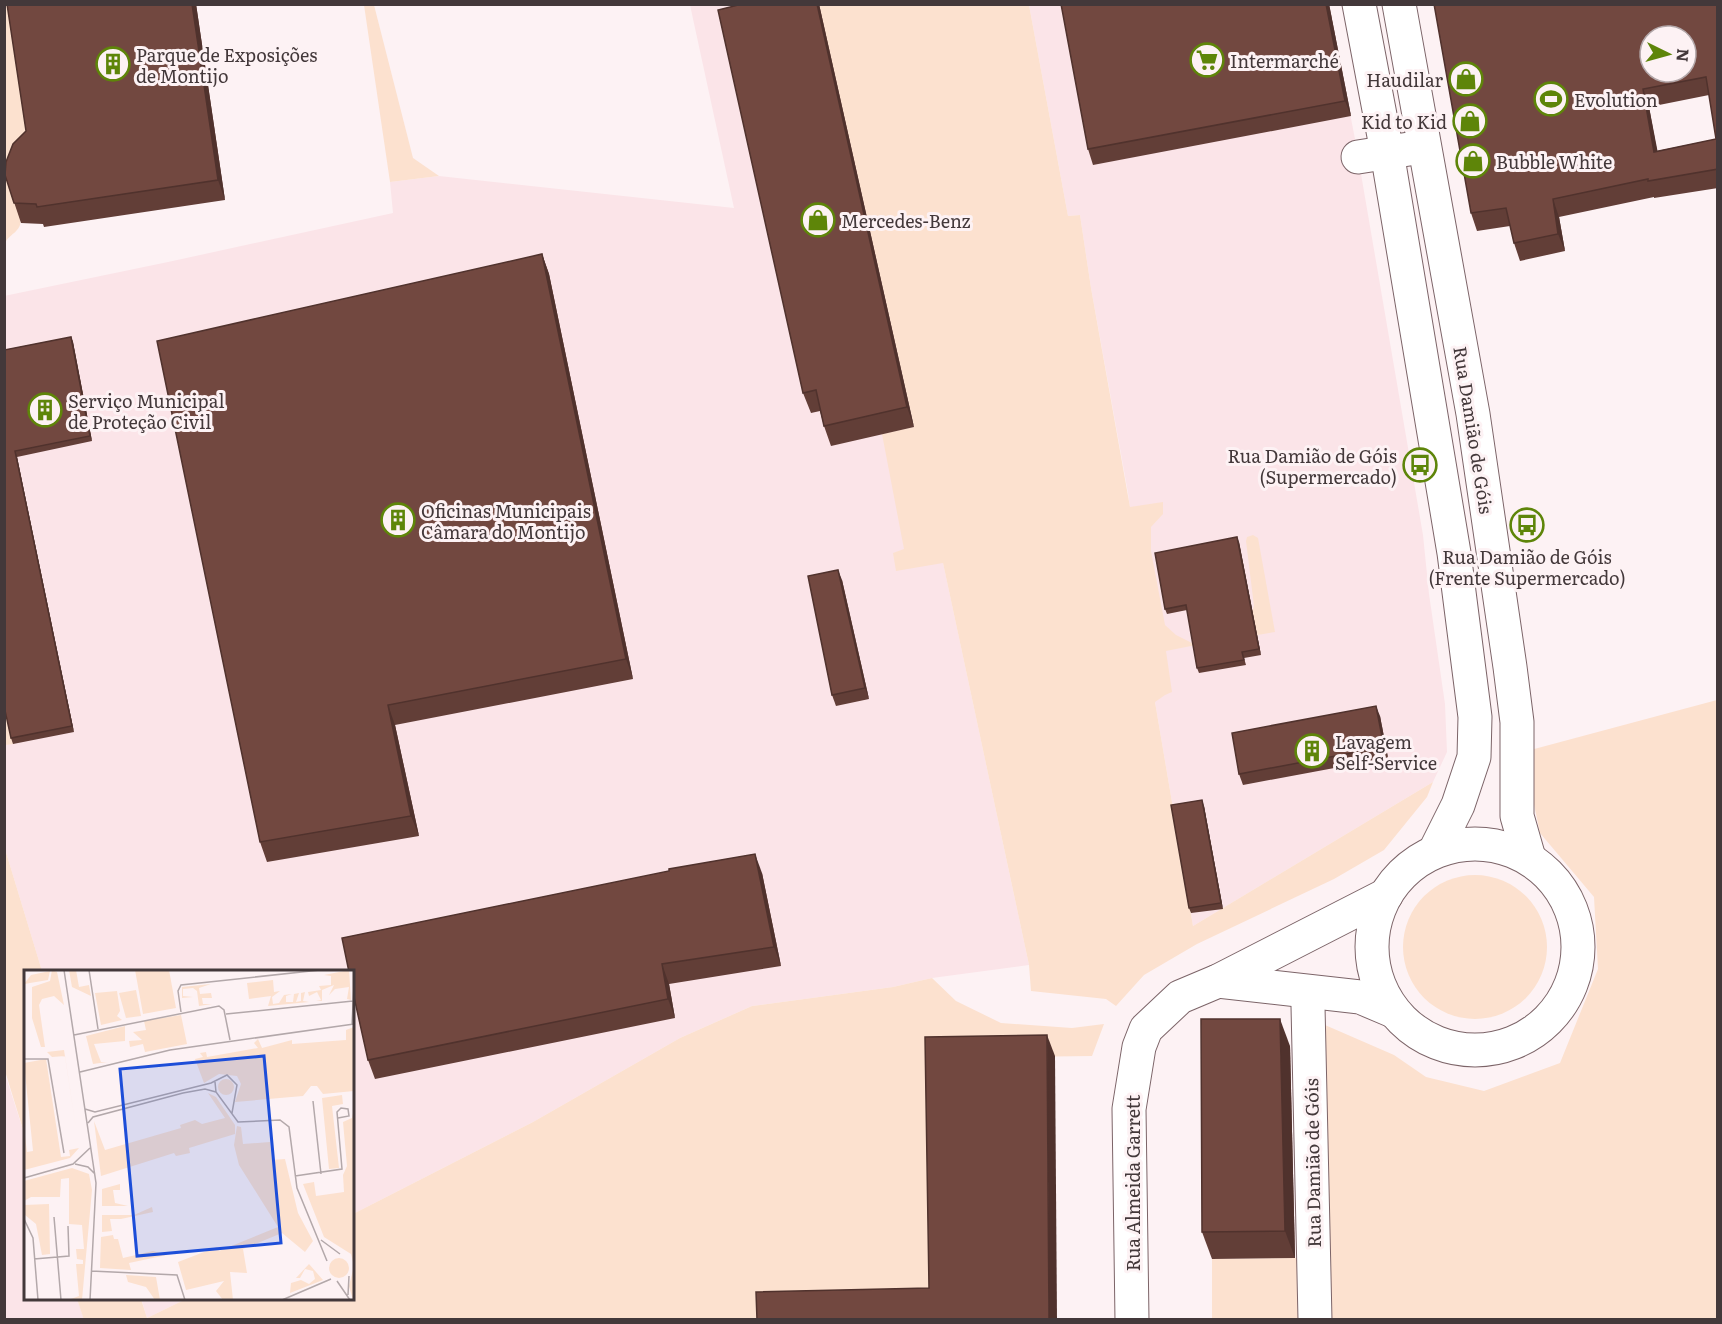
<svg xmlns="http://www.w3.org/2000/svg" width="1722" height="1324" font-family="Literata,serif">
<rect width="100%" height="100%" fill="#fdf2f4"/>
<!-- built -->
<g fill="#fbe4e8">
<polygon points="690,5 819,5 914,427 1029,965 932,978 893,987 752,1006 680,1038 533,1122 353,1214 352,972 42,971 5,849 4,296 168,262 393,213 390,182 439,176 734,208"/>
<polygon points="1029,5 1329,5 1355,139 1423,535 1429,594 1445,704 1447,752 1433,782 1193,926 1155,702 1128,493 1091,288 1080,215 1068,216"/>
<polygon points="4,1071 25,1136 26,1298 77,1299 84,1319 5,1319"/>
<polygon points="141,1298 186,1299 147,1318"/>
</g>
<!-- green -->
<g fill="#fce1cf">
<path d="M12 4 33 151 20 218C23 231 10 233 5 243L4 5Z"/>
<polygon points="364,5 374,5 413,158 439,176 390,182"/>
<polygon points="819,5 1029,5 1068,216 1080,215 1091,288 1130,507 1163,502 1163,514 1151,527 1151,551 1165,625 1176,635 1196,645 1166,651 1172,692 1165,695 1155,702 1193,926 1433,782 1427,797 1384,850 1334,879 1197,944 1144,975 1116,1006 1106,999 1031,991 1029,965 943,563 896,571 893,553 904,549 882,434 914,427"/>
<polygon points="1253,535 1258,538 1275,632 1229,640 1251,614 1254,606 1246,541 1247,537"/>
<polygon points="1717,700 1717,1319 1328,1319 1325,1025 1394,1055 1426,1077 1484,1091 1560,1063 1598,969 1594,897 1540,833 1523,752"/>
<polygon points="4,702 13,744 5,745 4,745"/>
<polygon points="5,849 42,971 26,972 25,1136 5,1071"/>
<circle cx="1475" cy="947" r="72"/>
<polygon points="932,978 956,1001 1001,1023 1072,1028 1104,1024 1092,1056 933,1058 937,1309 764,1320 84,1320 77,1299 141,1299 147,1318 186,1299 352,1298 353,1214 533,1122 680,1038 752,1006 893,987"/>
<polygon points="1297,1258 1298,1319 1212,1319 1212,1259"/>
</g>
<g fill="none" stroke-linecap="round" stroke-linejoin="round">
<defs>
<g id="minor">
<polyline points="1359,4 1387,152 1454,553 1475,717 1474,757 1458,805 1435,851"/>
<polyline points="1399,4 1473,414 1510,667 1517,722 1517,816 1529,858"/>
<polyline points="1358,157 1409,149"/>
<circle cx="1475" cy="947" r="103"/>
<polyline points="1218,981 1360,997 1393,1011"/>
<polyline points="1308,1006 1315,1320"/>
<polyline points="1132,1320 1129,1109 1139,1047 1146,1029 1180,997 1218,981 1386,895"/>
</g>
</defs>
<!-- minor casing -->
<use href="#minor" stroke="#7c6468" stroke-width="35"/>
<!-- minor -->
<use href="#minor" stroke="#fff" stroke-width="33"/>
</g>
<!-- wall -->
<g fill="#623e37" fill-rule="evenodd">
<polygon points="7,4 196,4 225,200 44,227 43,224 21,223 5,175 26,131"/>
<polygon points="819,4 914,427 831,446 824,426 820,411 811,413 803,393"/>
<polygon points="1329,4 1351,116 1093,165 1088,149"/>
<path d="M1718 4V188L1654 198V197L1559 217 1565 251 1520 261 1514 243 1510 226 1477 231 1471 213ZM1709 95 1716 139 1657 151 1649 107Z"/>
<polygon points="542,254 549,274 633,679 395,725 419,836 267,862 260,842"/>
<polygon points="71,337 73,342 92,441 17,457 74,732 13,744 11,738 4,350"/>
<polygon points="1239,542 1261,655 1244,658 1246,665 1199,673 1197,668 1187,610 1167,614 1165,609"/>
<polygon points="842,580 869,699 836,706 832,695"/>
<polygon points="1380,716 1388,758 1243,785 1239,774"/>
<polygon points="1204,806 1223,909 1191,913 1189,908"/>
<polygon points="762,873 781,966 669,984 675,1018 375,1079 368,1060"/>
<polygon points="1290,1046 1295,1258 1212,1259 1202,1232"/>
</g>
<!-- shaded-wall -->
<g fill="#50322d">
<polygon points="192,4 196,4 225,200 218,180"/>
<polygon points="817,4 819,4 914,427 907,407"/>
<polygon points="1326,4 1329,4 1351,116 1345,101"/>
<polygon points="1643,89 1649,107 1661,169 1654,152"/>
<polygon points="1553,199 1559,217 1565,251 1558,234"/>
<polygon points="542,254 549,274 633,679 626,659"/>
<polygon points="71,337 73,342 92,441 90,436"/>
<polygon points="15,451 17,457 74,732 72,726"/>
<polygon points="1237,537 1239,542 1261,655 1259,649"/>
<polygon points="838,570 842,580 869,699 865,688"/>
<polygon points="388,705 395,725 419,836 411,816"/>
<polygon points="1376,706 1380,716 1388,758 1384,747"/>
<polygon points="1202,800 1204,806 1223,909 1221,903"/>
<polygon points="755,854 762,873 781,966 774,947"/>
<polygon points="662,964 669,984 675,1018 668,999"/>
<polygon points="1280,1019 1290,1046 1295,1258 1285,1231"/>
<polygon points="1047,1035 1055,1056 1057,1320 1049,1320"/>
</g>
<!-- building -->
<g fill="#724840" stroke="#50322d" stroke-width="1.5" fill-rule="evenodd">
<polygon points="7,4 192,4 218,180 37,207 36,204 14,203 5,175 6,162 13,144 26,131"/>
<polygon points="742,4 817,4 907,407 824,426 816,390 803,393 718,10"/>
<polygon points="1061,4 1326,4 1345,101 1088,149"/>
<path d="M1434 4H1718V169L1648 181V179L1553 199 1558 234 1514 243 1506 208 1471 213ZM1650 36H1686V72H1650ZM1706 77 1716 139 1654 152 1643 89Z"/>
<polygon points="542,254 626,659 388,705 411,816 260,842 157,341"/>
<polygon points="71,337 90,436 15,451 72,726 11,738 4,706 4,350"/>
<polygon points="1237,537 1259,649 1242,652 1244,660 1197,668 1186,605 1165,609 1155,553"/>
<polygon points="838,570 865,688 832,695 808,576"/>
<polygon points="1376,706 1384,747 1239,774 1232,733"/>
<polygon points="1202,800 1221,903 1189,908 1171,805"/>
<polygon points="755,854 774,947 662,964 668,999 368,1060 352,988 352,972 349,972 342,938 669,871 669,869"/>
<polygon points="1201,1019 1280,1019 1285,1231 1202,1232"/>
<polygon points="1047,1035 1049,1320 757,1320 756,1292 929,1288 925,1037"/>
</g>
<!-- icons -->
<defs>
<symbol id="supermarket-ring" viewBox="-11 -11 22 22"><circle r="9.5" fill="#fdf2f4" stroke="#5e8509" stroke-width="1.5"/><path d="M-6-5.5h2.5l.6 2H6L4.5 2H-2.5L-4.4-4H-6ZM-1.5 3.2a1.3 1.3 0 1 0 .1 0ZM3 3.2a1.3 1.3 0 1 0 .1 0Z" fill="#5e8509"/></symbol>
<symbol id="building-ring" viewBox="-11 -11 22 22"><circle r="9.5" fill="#fdf2f4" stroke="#5e8509" stroke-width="1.5"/><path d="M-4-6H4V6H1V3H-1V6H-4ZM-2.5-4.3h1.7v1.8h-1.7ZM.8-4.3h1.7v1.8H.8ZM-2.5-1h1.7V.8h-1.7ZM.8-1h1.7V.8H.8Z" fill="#5e8509"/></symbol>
<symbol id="shop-ring" viewBox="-11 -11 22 22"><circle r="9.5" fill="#fdf2f4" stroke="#5e8509" stroke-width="1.5"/><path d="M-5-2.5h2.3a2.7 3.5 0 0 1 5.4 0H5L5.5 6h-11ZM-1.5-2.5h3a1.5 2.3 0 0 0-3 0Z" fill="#5e8509"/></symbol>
<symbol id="stadium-ring" viewBox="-11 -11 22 22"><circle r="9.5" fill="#fdf2f4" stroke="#5e8509" stroke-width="1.5"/><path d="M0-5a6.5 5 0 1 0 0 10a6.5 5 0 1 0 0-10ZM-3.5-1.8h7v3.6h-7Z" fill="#5e8509"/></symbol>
<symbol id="bus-ring" viewBox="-11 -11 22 22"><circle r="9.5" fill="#fdf2f4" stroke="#5e8509" stroke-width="1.5"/><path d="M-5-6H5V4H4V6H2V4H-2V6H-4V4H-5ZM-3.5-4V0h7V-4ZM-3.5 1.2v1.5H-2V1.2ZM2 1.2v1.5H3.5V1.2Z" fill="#5e8509"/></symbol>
</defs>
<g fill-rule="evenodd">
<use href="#supermarket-ring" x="1188" y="41" width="38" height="38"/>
<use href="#building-ring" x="94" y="45" width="38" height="38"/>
<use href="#shop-ring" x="1447" y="60" width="38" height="38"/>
<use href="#stadium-ring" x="1532" y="80" width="38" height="38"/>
<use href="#shop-ring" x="1451" y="102" width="38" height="38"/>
<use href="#shop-ring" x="1454" y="142" width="38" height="38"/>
<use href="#shop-ring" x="799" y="201" width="38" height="38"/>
<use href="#building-ring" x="26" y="391" width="38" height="38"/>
<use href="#bus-ring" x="1401" y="446" width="38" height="38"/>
<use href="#building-ring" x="379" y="501" width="38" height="38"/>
<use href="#bus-ring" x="1508" y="506" width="38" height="38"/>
<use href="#building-ring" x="1293" y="732" width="38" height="38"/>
</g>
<g text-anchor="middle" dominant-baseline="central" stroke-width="6" stroke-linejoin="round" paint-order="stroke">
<!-- poi labels -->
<g font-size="18" fill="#43383a" stroke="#fdf2f4" text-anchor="start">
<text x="136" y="54">Parque de Exposições<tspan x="136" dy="21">de Montijo</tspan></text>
<text x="1230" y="60">Intermarché</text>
<text x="1443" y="79" text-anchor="end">Haudilar</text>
<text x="1574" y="99">Evolution</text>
<text x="1447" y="121" text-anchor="end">Kid to Kid</text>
<text x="1496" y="161">Bubble White</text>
<text x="841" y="220">Mercedes-Benz</text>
<text x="68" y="400">Serviço Municipal<tspan x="68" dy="21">de Proteção Civil</tspan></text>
<text x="1397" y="455" text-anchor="end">Rua Damião de Góis<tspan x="1397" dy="21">(Supermercado)</tspan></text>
<text x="421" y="510">Oficinas Municipais<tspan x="421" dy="21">Câmara do Montijo</tspan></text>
<text x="1527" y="556" text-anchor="middle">Rua Damião de Góis<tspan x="1527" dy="21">(Frente Supermercado)</tspan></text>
<text x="1335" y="741">Lavagem<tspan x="1335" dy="21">Self-Service</tspan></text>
</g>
<!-- street labels -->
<g font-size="18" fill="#43383a" stroke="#fdf2f4">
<text transform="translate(1474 430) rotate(81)">Rua Damião de Góis</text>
<text transform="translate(1312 1163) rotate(-91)">Rua Damião de Góis</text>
<text transform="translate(1132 1183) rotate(-90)">Rua Almeida Garrett</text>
</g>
</g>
<!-- overview -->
<g transform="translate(24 970)">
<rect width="330" height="330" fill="#fdf2f4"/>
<path d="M28 0 33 2 40 35 30 26 18 29 15 35 21 77H17L8 48V17L26 11ZM45 0H52L55 17 65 15 67 26 48 17ZM111 0H145L152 38 119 44ZM325 0 327 30 323 29 325 17 311 19 305 25 310 15 298 20V31H292L297 30 293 22 285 26 284 22 297 20 295 16 307 15V6L300 5ZM26 1 24 10 0 14 7 5ZM249 10 250 22 256 21 248 27 249 34 255 33 260 25 268 24 262 26V32H269L270 24 275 23 272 32 277 31V23L281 22 279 31 285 32 244 36 247 26 225 29 223 13ZM187 14 175 18 176 24 187 23 188 28H178L179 34H188L175 36 173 21 169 18 159 19V26L169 27 158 28V17ZM112 20 117 46 102 48 95 23ZM93 21 96 41 93 46 98 50 77 55 71 23ZM157 45 163 74 121 82 119 74 106 77 105 71 118 70 109 62 122 60 120 51ZM101 56V71L70 74 77 92H83L69 94 62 66ZM330 57V121L299 124 293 116H287L279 126 211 132 217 114 213 106 195 104 180 113 171 89 179 87 176 83 182 82 183 87 234 78 230 73 234 69 238 78 268 70V74L322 70V60ZM40 80 55 178 46 188 0 200V158L3 182 9 181 0 93 22 89 37 187 46 186 45 180 55 178 41 86 28 87 23 82ZM194 117a8 8 0 1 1 16 0a8 8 0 1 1-16 0ZM184 123 192 127 211 155V164L165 178 166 183 152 186 150 183 77 206 70 151 81 180 157 158 156 155 171 150 178 154 201 148ZM318 125 319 134 308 136 315 198 305 199 298 128ZM330 138V330H329L325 316 330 296 327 284 300 267 279 214 290 212 292 226 320 222 319 205 323 196 319 152 328 148ZM213 156 217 157 219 174 246 172 248 190 261 189 274 243 289 271 281 282 258 263 219 279 223 303 206 302 209 330H199L192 321 200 311 162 320 154 292 193 277 195 281 254 257 215 195 210 175ZM48 198 65 204 68 220 58 330H44L55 326 52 294H59V290L53 289 52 279H60L58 255 45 254V208L37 209 36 227H7L0 231V211ZM96 214V220H89L91 233 104 236H78V219ZM25 234 26 284 18 285 12 254 1 245 0 235ZM128 237 129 242 97 249H86L88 261 78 262V245H110ZM89 265 90 269H94L99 288 129 281 143 285 105 293 107 300 76 298 77 267ZM305 298a10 10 0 1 1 20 0a10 10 0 1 1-20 0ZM285 294 299 310 266 323 267 313 277 310 285 314 291 309 289 301 281 299 276 308H272ZM102 305 132 307 136 330H131L122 317 104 312Z" fill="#fce1cf"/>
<path fill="none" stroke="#b3a8aa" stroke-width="1.5" d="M40 0 72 213 66 330M65 0 74 59M157 42 154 21 157 15 296 0M202 44 329 31M328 54 330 16M50 65 195 36 200 40 206 70M0 89H24L40 183M56 102 146 80 330 54M191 112 192 122 214 152 256 150 265 157 273 218 303 291M289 131 297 204M61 139 71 142 187 113 203 105 213 115 208 143M64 153 69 147 159 123 181 119 192 122M51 194 64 197 71 204M271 206 318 199 313 142 317 138 324 139 325 146 314 148M0 208 49 194 66 178M30 247 37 330M0 249 9 268 14 330M297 270 316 284M10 289 45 286 44 256M67 301 153 305 161 330M313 311 326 330M324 325 325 306M258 330 307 309"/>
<path fill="#1d4ed8" fill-opacity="0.15" stroke="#1d4ed8" stroke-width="3" d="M240 86 257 273 113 286 96 99Z"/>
<rect width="330" height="330" fill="none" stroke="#43383a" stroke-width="3"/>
</g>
<!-- border -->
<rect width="1722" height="1324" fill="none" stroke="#43383a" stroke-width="12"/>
<!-- north arrow -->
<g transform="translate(1668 54) rotate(95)"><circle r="28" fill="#fdf2f4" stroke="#b3a8aa" stroke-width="1.5"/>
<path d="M0-4.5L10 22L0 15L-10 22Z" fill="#5e8509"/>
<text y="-9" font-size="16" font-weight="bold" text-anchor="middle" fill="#43383a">N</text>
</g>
</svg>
